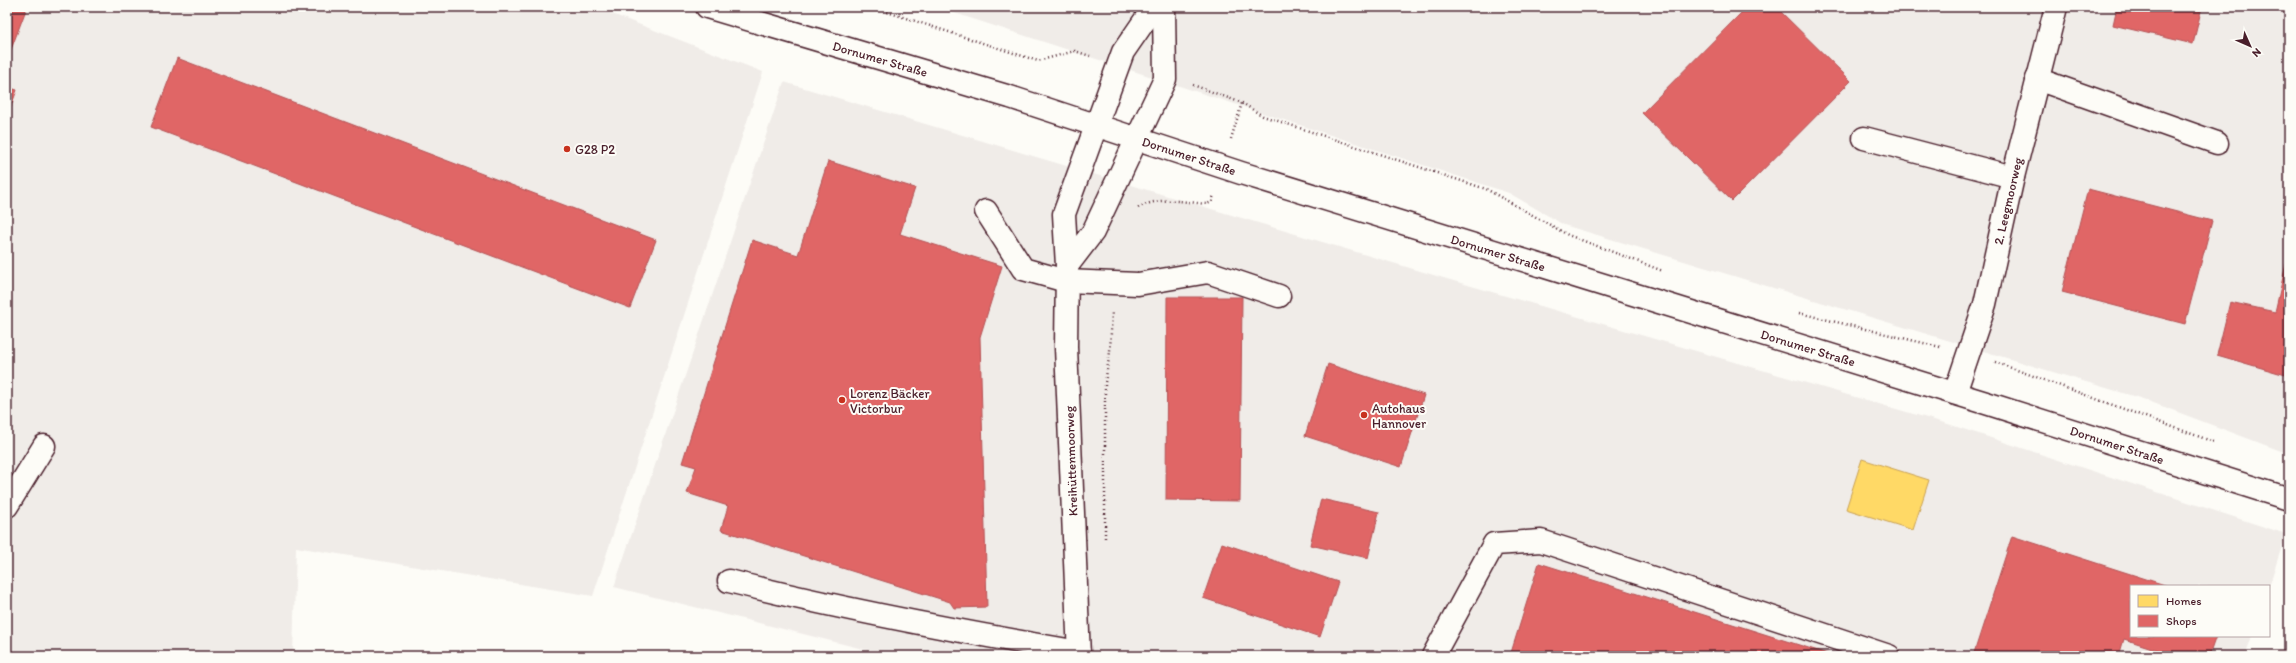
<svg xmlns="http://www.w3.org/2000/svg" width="2296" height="663" font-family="Itim,sans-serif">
<rect width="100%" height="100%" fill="#fdfcf7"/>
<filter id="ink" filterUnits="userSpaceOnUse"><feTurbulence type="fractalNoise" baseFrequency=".025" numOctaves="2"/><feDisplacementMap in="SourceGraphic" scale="8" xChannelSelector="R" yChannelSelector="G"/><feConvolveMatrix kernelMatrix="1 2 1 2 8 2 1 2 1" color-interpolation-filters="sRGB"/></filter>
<g filter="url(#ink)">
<!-- built -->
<g fill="#f0ece8">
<polygon points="7,7 594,7 763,72 593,596 296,547 293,656 7,656"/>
<polygon points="936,7 2289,7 2289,454 2143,399 1564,225 1509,193"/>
<polygon points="784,82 1447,279 1948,424 2286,534 2269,586 2131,586 2131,636 2252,636 2245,656 891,656 614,587"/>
</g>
<!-- homes -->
<polygon fill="#ffd966" stroke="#c9a154" points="1862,459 1929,480 1913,530 1846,509"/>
<!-- shops -->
<g fill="#e06666" stroke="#b35154">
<polygon points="7,7 27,7 7,60"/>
<polygon points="1747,7 1776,7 1851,81 1732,201 1642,113"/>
<polygon points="2117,7 2202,7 2193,44 2113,25"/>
<polygon points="177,58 656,240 630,308 151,127"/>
<polygon points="7,87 17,90 7,117"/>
<polygon points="828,161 915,188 900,234 1002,266 980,337 987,607 954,608 950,602 721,530 728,506 687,493 696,467 682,463 752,240 798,255"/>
<polygon points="2088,189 2212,221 2185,324 2062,292"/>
<polygon points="2286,264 2289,264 2289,376 2217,355 2230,302 2275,312"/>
<polygon points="1167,297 1242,297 1240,501 1166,500"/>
<polygon points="1328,364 1424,395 1401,467 1305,436"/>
<polygon points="1321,499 1379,512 1368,558 1310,545"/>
<polygon points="2012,536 2168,586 2131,586 2131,636 2216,636 2209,656 2177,656 2124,639 2119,656 1973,656"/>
<polygon points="1222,543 1338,582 1320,637 1203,598"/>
<polygon points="1539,563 1834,656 1510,656"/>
</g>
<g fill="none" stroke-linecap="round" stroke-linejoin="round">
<defs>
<g id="minor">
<polyline points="2037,79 2217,143"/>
<polyline points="1864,138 2013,177"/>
<polyline points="986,211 1023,269 1066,281 1138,284 1208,272 1279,296"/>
<polyline points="1067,266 1093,232 1165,79 1164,7"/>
<polyline points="1955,393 1985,304 2013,177 2056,7"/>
<polyline points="7,506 44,446"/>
<path d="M729 581C844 610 961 632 1079 652"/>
<polyline points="1079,656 1066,347 1067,266 1064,214 1123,52 1154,7"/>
<polyline points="1433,656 1494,544 1541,541 1889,656"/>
</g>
<polyline id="major" points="707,7 1010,97 1241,173 1986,403 2289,499"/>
</defs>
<!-- minor casing -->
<use href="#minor" stroke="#4a1f2b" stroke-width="25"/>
<!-- major casing -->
<use href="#major" stroke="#4a1f2b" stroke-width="25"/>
<!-- path -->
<g stroke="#4a1f2b" stroke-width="2.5" stroke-dasharray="1 3" stroke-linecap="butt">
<polyline points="872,7 1038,61 1075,51 1090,56"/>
<polyline points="1193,85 1242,103 1263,116 1486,189 1568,235 1663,271"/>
<polyline points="1231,139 1242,103"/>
<path d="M1138 208C1158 196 1184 202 1207 204L1212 202 1214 194"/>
<polyline points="1799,313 1940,347"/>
<polyline points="1995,362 2214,442"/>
<polyline points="1105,538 1105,383 1110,352 1112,311"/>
</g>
<!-- minor -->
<use href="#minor" stroke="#fdfcf7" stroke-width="22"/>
<!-- major -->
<use href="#major" stroke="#fdfcf7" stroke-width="22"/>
</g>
</g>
<!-- markers -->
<g fill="#c8321e" stroke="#fdfcf7" stroke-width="1.5">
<circle cx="567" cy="149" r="4"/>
<circle cx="842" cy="400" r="4"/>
<circle cx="1364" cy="415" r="4"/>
</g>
<g text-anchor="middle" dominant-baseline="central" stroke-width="4" stroke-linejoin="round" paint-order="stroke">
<!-- street labels -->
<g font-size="13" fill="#4a1f2b" stroke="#fdfcf7">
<text transform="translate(880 59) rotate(16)">Dornumer Straße</text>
<text transform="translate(1189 156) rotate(18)">Dornumer Straße</text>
<text transform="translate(2008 201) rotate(-77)">2. Leegmoorweg</text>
<text transform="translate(1498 253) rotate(17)">Dornumer Straße</text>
<text transform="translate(1808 348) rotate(17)">Dornumer Straße</text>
<text transform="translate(2117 445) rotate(18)">Dornumer Straße</text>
<text transform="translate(1071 461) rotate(-92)">Kreihüttenmoorweg</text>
</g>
<!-- poi labels -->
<g font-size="13" fill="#4a1f2b" stroke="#fdfcf7" text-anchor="start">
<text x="575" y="149">G28 P2</text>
<text x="850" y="393">Lorenz Bäcker<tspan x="850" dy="15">Victorbur</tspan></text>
<text x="1372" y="408">Autohaus<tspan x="1372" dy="15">Hannover</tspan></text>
</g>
</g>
<!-- margin -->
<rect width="2296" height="663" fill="none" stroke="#fdfcf7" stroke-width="24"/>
<rect x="12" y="12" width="2272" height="639" fill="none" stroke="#4a1f2b" stroke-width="1.5" filter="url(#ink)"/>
<!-- legend -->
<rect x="2130" y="585" width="140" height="52" fill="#fdfcf7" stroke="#b5a4a5"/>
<rect x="2138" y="595" width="20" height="12" fill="#ffd966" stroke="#b5a4a5"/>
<text x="2166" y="605" font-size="12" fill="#4a1f2b">Homes</text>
<rect x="2138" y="615" width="20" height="12" fill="#e06666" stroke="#b5a4a5"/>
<text x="2166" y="625" font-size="12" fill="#4a1f2b">Shops</text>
<!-- north arrow -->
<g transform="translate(2250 46) rotate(135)" stroke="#fdfcf7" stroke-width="3" paint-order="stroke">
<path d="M0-3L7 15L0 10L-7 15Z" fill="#4a1f2b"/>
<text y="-6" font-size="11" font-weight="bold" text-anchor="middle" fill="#4a1f2b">N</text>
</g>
</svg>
